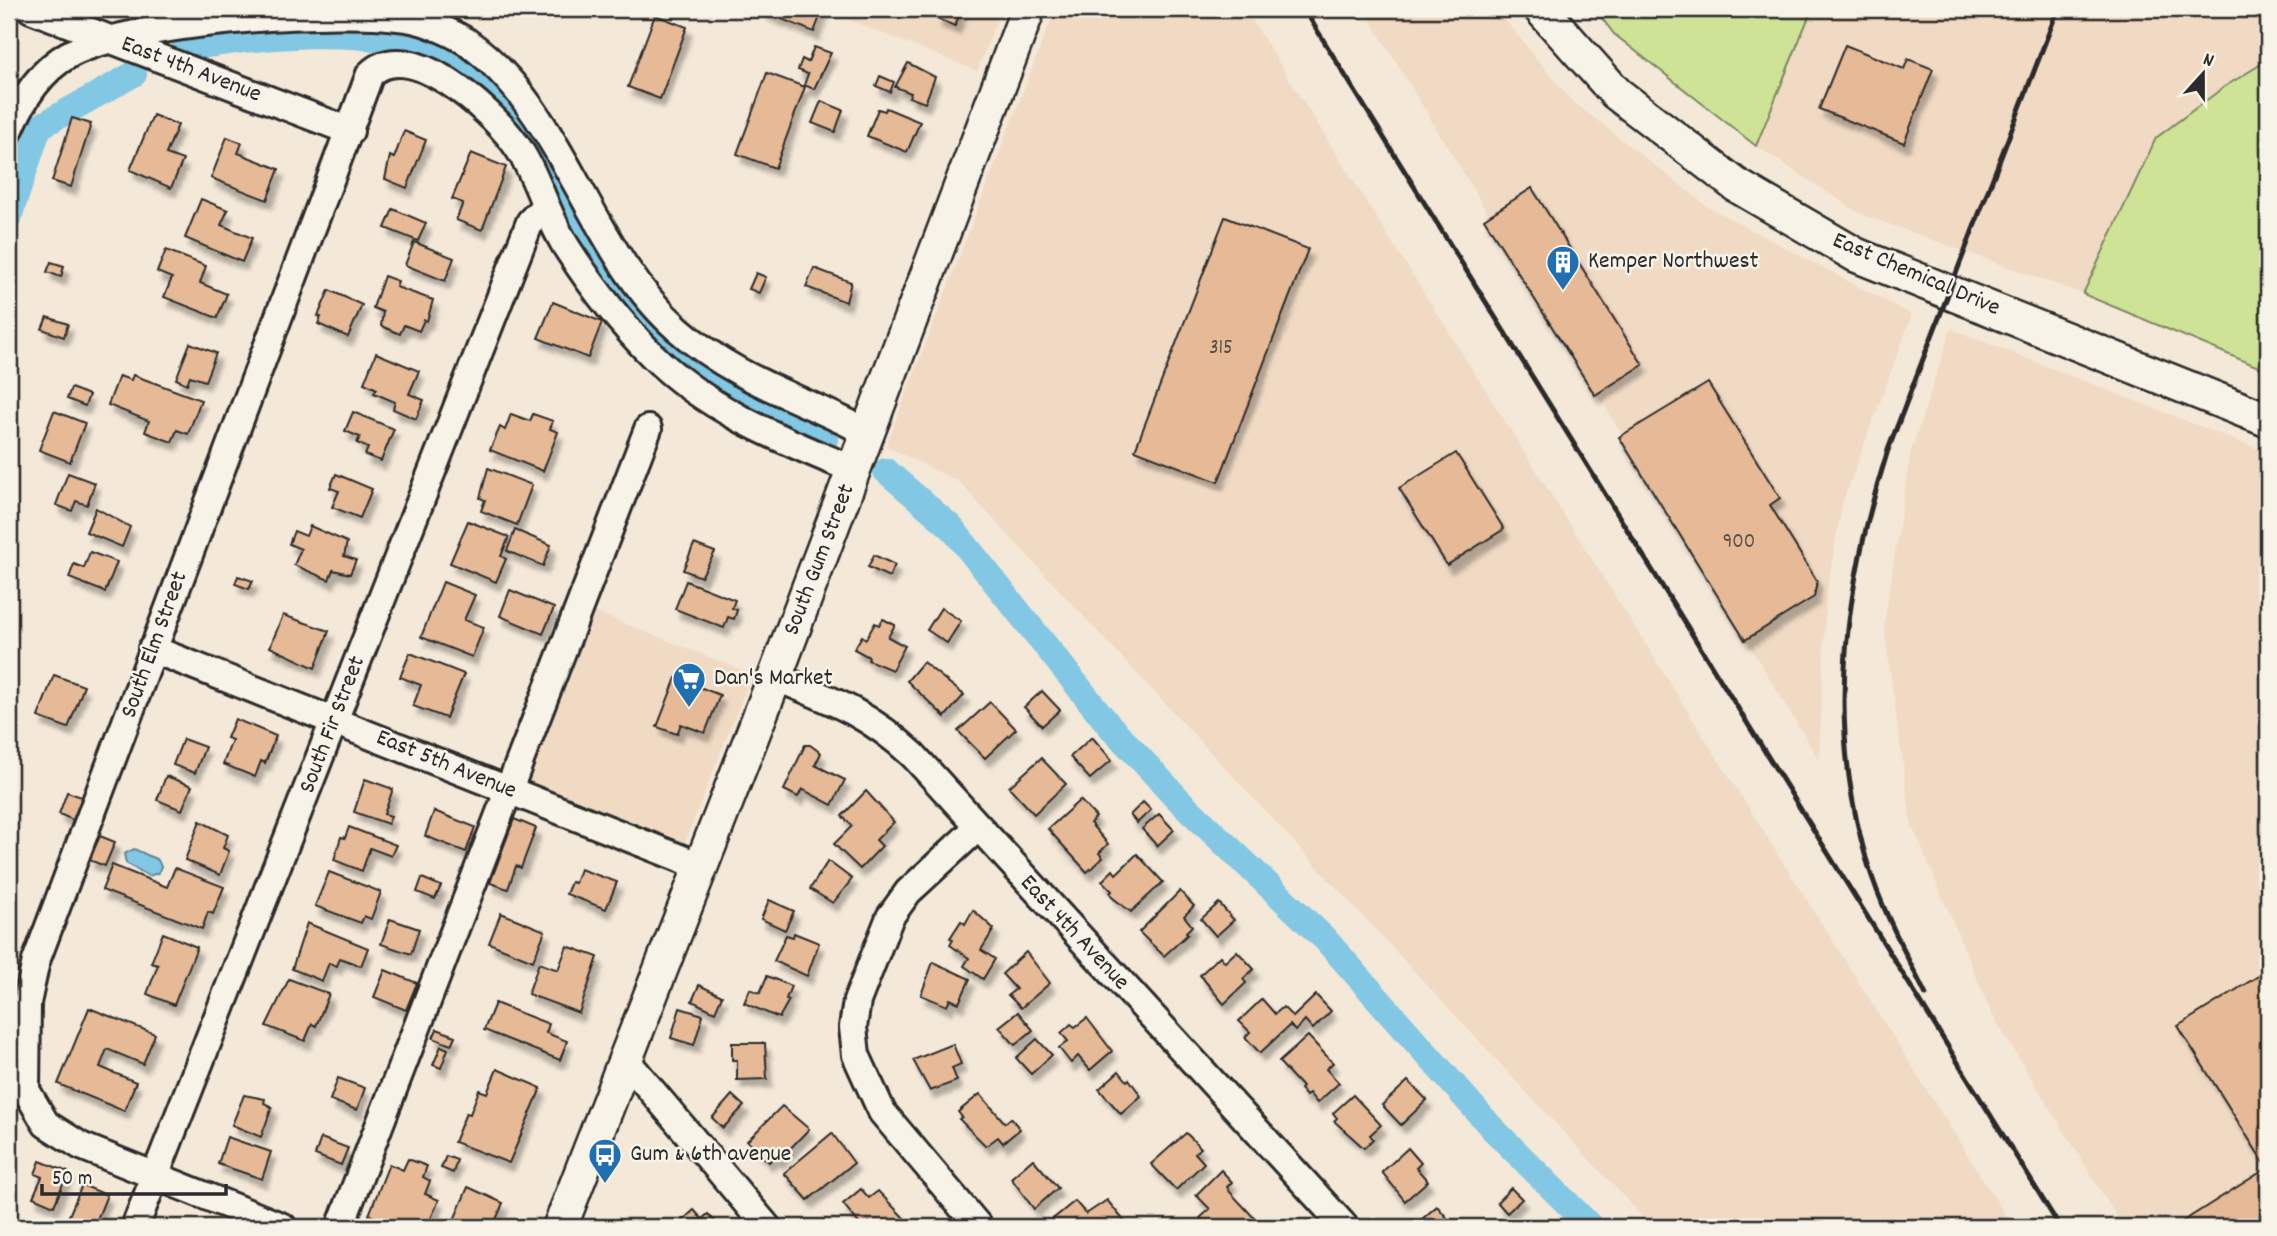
<svg xmlns="http://www.w3.org/2000/svg" width="2277" height="1236" font-family="Dekko,sans-serif">
<defs>
<filter id="shadow"><feDropShadow dx="4.5" dy="8" stdDeviation="2" flood-color="#0004"/></filter>
</defs>
<rect width="100%" height="100%" fill="#f4e8d8"/>
<filter id="ink" filterUnits="userSpaceOnUse"><feTurbulence type="fractalNoise" baseFrequency=".0143" numOctaves="2"/><feDisplacementMap in="SourceGraphic" scale="14" xChannelSelector="R" yChannelSelector="G"/><feConvolveMatrix kernelMatrix="1 2 1 2 8 2 1 2 1" color-interpolation-filters="sRGB"/></filter>
<g filter="url(#ink)">
<!-- built -->
<g fill="#f0dac4">
<polygon points="853,9 1001,9 977,71 849,20"/>
<polygon points="1055,9 1245,9 2013,1227 1652,1227 959,482 886,446"/>
<polygon points="1364,9 1496,9 1571,100 1708,207 1912,315 1842,504 1826,597 1819,760"/>
<polygon points="1812,9 2268,9 2268,60 2224,87 2156,138 2083,294 1861,214 1756,146"/>
<polygon points="1951,329 2268,453 2268,1227 2123,1227 1993,1016 1911,823 1884,626 1910,455"/>
<polygon points="590,610 752,674 683,847 521,784"/>
</g>
<!-- green -->
<g fill="#cfe397" stroke="#7d8761" stroke-width="2">
<polygon points="1595,9 1812,9 1756,146 1614,34"/>
<polygon points="2268,60 2268,371 2083,294 2156,138 2224,87"/>
</g>
<!-- water -->
<polygon fill="#82c7e3" stroke="#5f8999" stroke-width="2" points="134,849 158,860 161,867 158,873 149,876 126,863 124,854"/>
<g fill="none" stroke-linecap="round" stroke-linejoin="round">
<!-- canal -->
<g stroke="#82c7e3" stroke-width="26">
<path d="M184 49C252 36 371 24 436 54 475 72 513 109 537 145 563 185 574 234 602 273 664 359 732 395 825 439"/>
<polyline points="9,217 39,127 134,74"/>
<polyline points="886,471 951,527 1108,724 1181,802 1325,939 1492,1128 1591,1227"/>
</g>
</g>
<!-- building -->
<g fill="#e6ba96" stroke="#2b2b2b" stroke-width="2" filter="url(#shadow)">
<polygon points="765,9 823,9 814,32 764,12"/>
<polygon points="941,9 962,9 955,26 937,19"/>
<polygon points="655,15 687,27 660,99 628,87"/>
<polygon points="1845,45 1904,69 1908,59 1933,69 1904,143 1819,109"/>
<polygon points="814,47 831,53 814,89 804,85 808,74 798,70 802,59 808,62"/>
<polygon points="908,63 935,77 925,103 909,97 911,93 895,87"/>
<polygon points="767,73 805,87 775,168 737,154"/>
<polygon points="880,76 894,82 890,92 876,86"/>
<polygon points="821,101 843,110 835,132 812,123"/>
<polygon points="886,108 920,122 907,152 867,136 878,109 885,111"/>
<polygon points="153,115 178,125 166,154 183,160 171,188 130,170"/>
<polygon points="72,118 91,124 71,187 52,181"/>
<polygon points="404,131 426,140 407,188 385,179 390,156 394,158"/>
<polygon points="227,137 242,143 238,153 279,169 267,200 211,178"/>
<polygon points="471,153 506,167 482,230 456,220 463,203 452,199"/>
<polygon points="1532,188 1643,365 1595,395 1484,219"/>
<polygon points="201,199 228,210 221,225 252,238 242,262 185,238"/>
<polygon points="393,209 426,223 418,241 385,228"/>
<polygon points="1225,217 1308,249 1218,482 1135,450"/>
<polygon points="414,242 454,258 445,281 405,265"/>
<polygon points="166,250 206,266 200,283 227,294 217,318 164,297 172,278 157,272"/>
<polygon points="51,262 64,266 61,277 47,272"/>
<polygon points="814,268 851,282 846,302 806,287"/>
<polygon points="756,273 766,277 759,293 749,289"/>
<polygon points="384,276 398,281 396,287 433,300 427,321 424,320 419,331 404,325 400,334 381,326 383,312 373,308"/>
<polygon points="329,290 362,305 348,337 318,324 321,317 318,316"/>
<polygon points="553,302 602,322 588,358 538,338"/>
<polygon points="47,317 68,324 64,337 42,329"/>
<polygon points="190,343 216,353 205,381 190,376 187,384 176,379"/>
<polygon points="376,353 419,371 409,394 424,400 416,419 393,409 395,402 374,393 377,389 364,383"/>
<polygon points="133,375 201,400 188,434 177,430 172,442 145,432 149,421 108,405 119,376 131,380"/>
<polygon points="1708,383 1780,498 1770,505 1817,581 1814,597 1745,640 1619,437"/>
<polygon points="71,388 89,395 85,406 67,399"/>
<polygon points="54,411 85,423 70,462 39,450"/>
<polygon points="353,412 394,429 381,461 365,455 368,448 357,443 360,437 345,431"/>
<polygon points="511,414 530,421 533,414 553,421 550,429 558,432 543,471 490,450 500,427 505,430"/>
<polygon points="1456,453 1504,529 1447,565 1399,488"/>
<polygon points="488,468 532,485 517,525 481,511 485,500 480,498"/>
<polygon points="68,473 95,483 87,505 76,501 72,511 56,505"/>
<polygon points="336,474 372,489 360,518 332,507 339,491 330,488"/>
<polygon points="96,508 130,527 122,547 86,532"/>
<polygon points="468,521 509,537 501,556 506,559 496,582 450,563"/>
<polygon points="310,526 347,542 344,556 356,560 350,574 333,570 329,580 294,565 301,549 289,544 294,531 306,536"/>
<polygon points="515,530 551,545 543,566 507,551"/>
<polygon points="694,544 715,552 701,577 683,570"/>
<polygon points="90,552 117,562 105,592 69,578 74,564 84,568"/>
<polygon points="874,555 895,565 889,577 868,567"/>
<polygon points="238,576 253,581 249,589 235,584"/>
<polygon points="686,581 735,600 732,608 737,610 734,619 728,617 724,628 675,609"/>
<polygon points="443,582 475,595 464,620 484,627 472,657 421,637"/>
<polygon points="510,590 554,608 543,634 500,616"/>
<polygon points="941,608 961,621 947,643 927,630"/>
<polygon points="283,615 329,631 315,668 270,647"/>
<polygon points="883,619 895,625 888,637 905,646 892,670 868,660 869,657 854,649 862,636 866,639 875,623 879,625"/>
<polygon points="410,653 464,674 446,718 413,706 421,685 400,677"/>
<polygon points="923,662 964,695 945,717 907,681"/>
<polygon points="54,675 84,686 68,728 38,717"/>
<polygon points="676,678 720,695 705,733 681,724 677,734 657,727"/>
<polygon points="1042,691 1060,710 1042,726 1024,707"/>
<polygon points="990,702 1016,729 985,758 958,731"/>
<polygon points="235,719 276,736 265,763 261,761 255,777 223,764 232,740 227,738"/>
<polygon points="1092,737 1112,760 1090,779 1070,757"/>
<polygon points="183,739 205,747 195,773 173,765"/>
<polygon points="805,745 810,745 821,753 815,765 845,780 832,805 802,789 798,797 784,790"/>
<polygon points="1041,758 1066,784 1034,814 1009,787"/>
<polygon points="166,776 192,786 182,810 157,800"/>
<polygon points="365,779 393,789 384,814 391,816 388,824 354,812"/>
<polygon points="866,791 894,822 876,840 882,846 860,869 834,844 852,826 842,816"/>
<polygon points="67,792 82,797 73,820 59,814"/>
<polygon points="1080,800 1096,817 1090,823 1108,844 1099,853 1103,858 1087,872 1048,829"/>
<polygon points="1143,802 1151,810 1137,823 1130,815"/>
<polygon points="434,811 475,827 466,852 425,836"/>
<polygon points="1159,814 1174,830 1157,846 1142,829"/>
<polygon points="514,819 536,828 521,868 516,866 508,889 490,883"/>
<polygon points="200,821 228,835 223,848 229,851 220,875 185,860"/>
<polygon points="349,827 396,845 391,856 370,848 362,871 334,860 341,837 345,838"/>
<polygon points="100,836 115,842 105,866 89,860"/>
<polygon points="1137,854 1163,882 1131,912 1113,898 1110,893 1112,891 1102,881 1113,870 1116,874"/>
<polygon points="828,861 852,879 833,903 810,889"/>
<polygon points="112,865 167,887 175,868 224,887 213,914 208,912 202,929 102,890"/>
<polygon points="580,869 617,882 606,909 566,894 571,882 575,883"/>
<polygon points="329,872 381,892 371,919 364,916 361,923 315,906"/>
<polygon points="422,878 441,886 435,899 417,892"/>
<polygon points="1180,891 1194,906 1184,916 1192,926 1186,932 1188,934 1164,956 1139,932"/>
<polygon points="769,900 794,911 785,930 761,919"/>
<polygon points="1219,903 1234,920 1216,936 1201,919"/>
<polygon points="973,910 994,929 981,950 995,959 983,979 964,966 969,958 950,945 953,940 950,938 961,921 965,924"/>
<polygon points="501,913 545,931 533,961 489,943"/>
<polygon points="390,919 419,929 411,954 381,944"/>
<polygon points="307,923 368,948 361,966 340,958 337,966 329,963 322,981 292,969"/>
<polygon points="163,933 197,947 174,1005 147,994 158,965 151,963"/>
<polygon points="794,933 819,943 807,976 774,961 786,935 793,937"/>
<polygon points="567,946 598,957 579,1013 528,994 539,963 558,970"/>
<polygon points="1237,951 1254,969 1243,979 1246,983 1224,1004 1200,975 1220,956 1225,962"/>
<polygon points="1026,952 1050,983 1021,1008 1008,995 1016,989 1002,974"/>
<polygon points="933,962 970,979 959,1003 950,999 947,1006 921,995"/>
<polygon points="385,970 417,983 406,1010 374,997"/>
<polygon points="2268,970 2268,1227 2174,1227 2267,1168 2178,1026"/>
<polygon points="767,976 791,986 786,999 789,1000 779,1018 744,1003 750,989 760,993"/>
<polygon points="289,979 329,994 316,1026 312,1024 305,1041 266,1026"/>
<polygon points="699,985 722,996 715,1012 692,1001"/>
<polygon points="1316,995 1331,1011 1313,1029 1305,1020 1295,1031 1290,1025 1260,1053 1245,1037 1250,1032 1239,1021 1262,999 1275,1014 1283,1007 1293,1017"/>
<polygon points="495,1003 549,1024 546,1033 567,1041 560,1060 484,1030"/>
<polygon points="89,1008 155,1034 143,1064 107,1049 100,1067 136,1082 124,1111 58,1084"/>
<polygon points="680,1008 703,1015 694,1045 671,1038"/>
<polygon points="1018,1012 1033,1030 1015,1045 999,1027"/>
<polygon points="1087,1018 1112,1051 1090,1070 1078,1056 1071,1063 1059,1048 1068,1041 1061,1033 1071,1024 1075,1027"/>
<polygon points="437,1029 455,1036 451,1045 433,1038"/>
<polygon points="1308,1036 1333,1063 1326,1069 1339,1083 1317,1103 1309,1093 1306,1096 1300,1089 1302,1087 1279,1062"/>
<polygon points="1037,1039 1052,1055 1031,1074 1016,1058"/>
<polygon points="732,1043 765,1043 767,1079 737,1080 737,1060 732,1060"/>
<polygon points="953,1044 961,1064 952,1068 957,1081 930,1091 913,1060"/>
<polygon points="441,1046 448,1049 441,1068 433,1065"/>
<polygon points="497,1069 541,1088 509,1163 454,1142 466,1113 470,1114 479,1090 487,1093"/>
<polygon points="1119,1071 1127,1081 1129,1079 1141,1096 1121,1114 1099,1089"/>
<polygon points="338,1078 365,1088 357,1110 330,1100"/>
<polygon points="1408,1081 1427,1100 1401,1125 1382,1105"/>
<polygon points="980,1094 1005,1123 1011,1118 1020,1129 1003,1143 998,1137 986,1146 959,1119 962,1117 958,1112"/>
<polygon points="244,1095 265,1099 264,1103 272,1107 261,1137 232,1125"/>
<polygon points="732,1095 744,1106 723,1128 712,1118"/>
<polygon points="1353,1095 1381,1125 1370,1135 1373,1139 1364,1148 1334,1121 1337,1118 1333,1113"/>
<polygon points="782,1106 809,1129 779,1160 775,1156 769,1162 747,1141"/>
<polygon points="832,1133 854,1163 808,1200 784,1173"/>
<polygon points="1186,1133 1201,1148 1195,1153 1204,1163 1176,1190 1151,1164"/>
<polygon points="227,1137 271,1152 262,1179 218,1164"/>
<polygon points="321,1138 348,1148 341,1165 315,1155"/>
<polygon points="1408,1148 1421,1163 1416,1168 1428,1181 1405,1201 1382,1172"/>
<polygon points="446,1156 457,1160 453,1173 441,1168"/>
<polygon points="408,1159 427,1166 423,1177 430,1181 425,1194 439,1200 428,1225 415,1220 411,1227 399,1227 369,1215 389,1164 403,1170"/>
<polygon points="1033,1159 1058,1188 1034,1209 1011,1178"/>
<polygon points="40,1161 68,1172 54,1206 33,1197 42,1177 35,1174"/>
<polygon points="1221,1170 1232,1182 1227,1187 1230,1192 1257,1221 1250,1227 1226,1227 1221,1222 1208,1227 1200,1218 1210,1209 1196,1195"/>
<polygon points="82,1185 107,1195 94,1227 78,1227 66,1223"/>
<polygon points="468,1187 503,1203 493,1227 451,1227"/>
<polygon points="1511,1188 1522,1199 1507,1213 1497,1202"/>
<polygon points="861,1189 869,1198 878,1191 905,1219 895,1227 873,1227 869,1222 862,1227 843,1204"/>
<polygon points="1107,1200 1129,1227 1043,1227 1075,1201 1086,1214"/>
<polygon points="1437,1206 1455,1227 1415,1227 1414,1226"/>
<polygon points="694,1210 702,1219 708,1214 720,1227 675,1227"/>
</g>
<g fill="none" stroke-linecap="round" stroke-linejoin="round">
<defs>
<g id="minor">
<polyline points="31,9 350,131"/>
<path d="M9 131C21 102 40 71 68 55 126 22 345 6 412 19 428 22 453 33 467 42 565 111 588 250 678 329 735 380 802 398 868 433"/>
<polyline points="152,649 700,866"/>
<path d="M775 677C831 700 868 713 913 755L1345 1227"/>
<polyline points="977,828 908,892 890,917 857,1001 853,1027 856,1055 882,1112 979,1227"/>
<polyline points="625,1059 767,1227"/>
<polyline points="135,1227 530,222 545,206"/>
<path d="M283 1227 81 1146 46 1124 26 1090 27 1003 36 961 370 74C409 35 490 110 514 142 538 174 546 217 569 251 593 288 621 324 652 355 708 411 783 440 854 470"/>
<polyline points="340,1227 648,429"/>
</g>
<g id="major">
<polyline points="1541,9 1616,93 1736,185 1856,255 2268,420"/>
<polyline points="560,1227 775,677 1028,9"/>
</g>
</defs>
<!-- minor casing -->
<use href="#minor" stroke="#2b2b2b" stroke-width="32"/>
<!-- major casing -->
<use href="#major" stroke="#2b2b2b" stroke-width="38"/>
<!-- minor -->
<use href="#minor" stroke="#f7f3e8" stroke-width="26"/>
<!-- major -->
<use href="#major" stroke="#f7f3e8" stroke-width="33"/>
<!-- rail -->
<g stroke="#2b2b2b" stroke-width="5">
<polyline points="1304,9 2060,1227"/>
<path d="M1926 995C1902 946 1875 897 1862 843 1827 709 1847 579 1888 450L2058 9"/>
</g>
</g>
</g>
<!-- icons -->
<defs>
<symbol id="building-pin" viewBox="-11 -11 22 30"><path d="M0 17L-7.5 6A9.5 9.5 0 1 1 7.5 6Z" fill="#1f6fb2" stroke="#f7f3e8"/><path d="M-4-6H4V6H1V3H-1V6H-4ZM-2.5-4.3h1.7v1.8h-1.7ZM.8-4.3h1.7v1.8H.8ZM-2.5-1h1.7V.8h-1.7ZM.8-1h1.7V.8H.8Z" fill="#fff"/></symbol>
<symbol id="supermarket-pin" viewBox="-11 -11 22 30"><path d="M0 17L-7.5 6A9.5 9.5 0 1 1 7.5 6Z" fill="#1f6fb2" stroke="#f7f3e8"/><path d="M-6-5.5h2.5l.6 2H6L4.5 2H-2.5L-4.4-4H-6ZM-1.5 3.2a1.3 1.3 0 1 0 .1 0ZM3 3.2a1.3 1.3 0 1 0 .1 0Z" fill="#fff"/></symbol>
<symbol id="bus-pin" viewBox="-11 -11 22 30"><path d="M0 17L-7.5 6A9.5 9.5 0 1 1 7.5 6Z" fill="#1f6fb2" stroke="#f7f3e8"/><path d="M-5-6H5V4H4V6H2V4H-2V6H-4V4H-5ZM-3.5-4V0h7V-4ZM-3.5 1.2v1.5H-2V1.2ZM2 1.2v1.5H3.5V1.2Z" fill="#fff"/></symbol>
</defs>
<g fill-rule="evenodd">
<use href="#building-pin" x="1544" y="243" width="38" height="52"/>
<use href="#supermarket-pin" x="670" y="660" width="38" height="52"/>
<use href="#bus-pin" x="586" y="1136" width="38" height="52"/>
</g>
<g text-anchor="middle" dominant-baseline="central" stroke-width="5" stroke-linejoin="round" paint-order="stroke">
<!-- number labels -->
<g font-size="21" fill="#5a4f46">
<text x="1221" y="349">315</text>
<text x="1739" y="543">900</text>
</g>
<!-- street labels -->
<g font-size="24" fill="#2b2b2b" stroke="#f7f3e8">
<text transform="translate(191 70) rotate(21)">East 4th Avenue</text>
<text transform="translate(1916 275) rotate(23)">East Chemical Drive</text>
<text transform="translate(820 560) rotate(-69)">South Gum Street</text>
<text transform="translate(155 645) rotate(-70)">South Elm Street</text>
<text transform="translate(333 725) rotate(-69)">South Fir Street</text>
<text transform="translate(446 765) rotate(22)">East 5th Avenue</text>
<text transform="translate(1074 933) rotate(47)">East 4th Avenue</text>
</g>
<!-- poi labels -->
<g font-size="24" fill="#2b2b2b" stroke="#f7f3e8" text-anchor="start">
<text x="1588" y="262">Kemper Northwest</text>
<text x="714" y="679">Dan's Market</text>
<text x="630" y="1155">Gum &amp; 6th avenue</text>
</g>
</g>
<!-- margin -->
<rect width="2277" height="1236" fill="none" stroke="#f7f3e8" stroke-width="35"/>
<rect x="18" y="18" width="2242" height="1201" fill="none" stroke="#2b2b2b" stroke-width="2.5" filter="url(#ink)"/>
<!-- north arrow -->
<g transform="translate(2203 74) rotate(21)" stroke="#f7f3e8" stroke-width="5" paint-order="stroke">
<path d="M0-5L12 26L0 18L-12 26Z" fill="#2b2b2b"/>
<text y="-10" font-size="19" font-weight="bold" text-anchor="middle" fill="#2b2b2b">N</text>
</g>
<!-- scale -->
<path d="M42 1184v10h184v-10" fill="none" stroke="#2b2b2b" stroke-width="3.5"/>
<text x="52" y="1184" font-size="21" fill="#2b2b2b" stroke="#f7f3e8" stroke-width="5" paint-order="stroke">50 m</text>
</svg>
